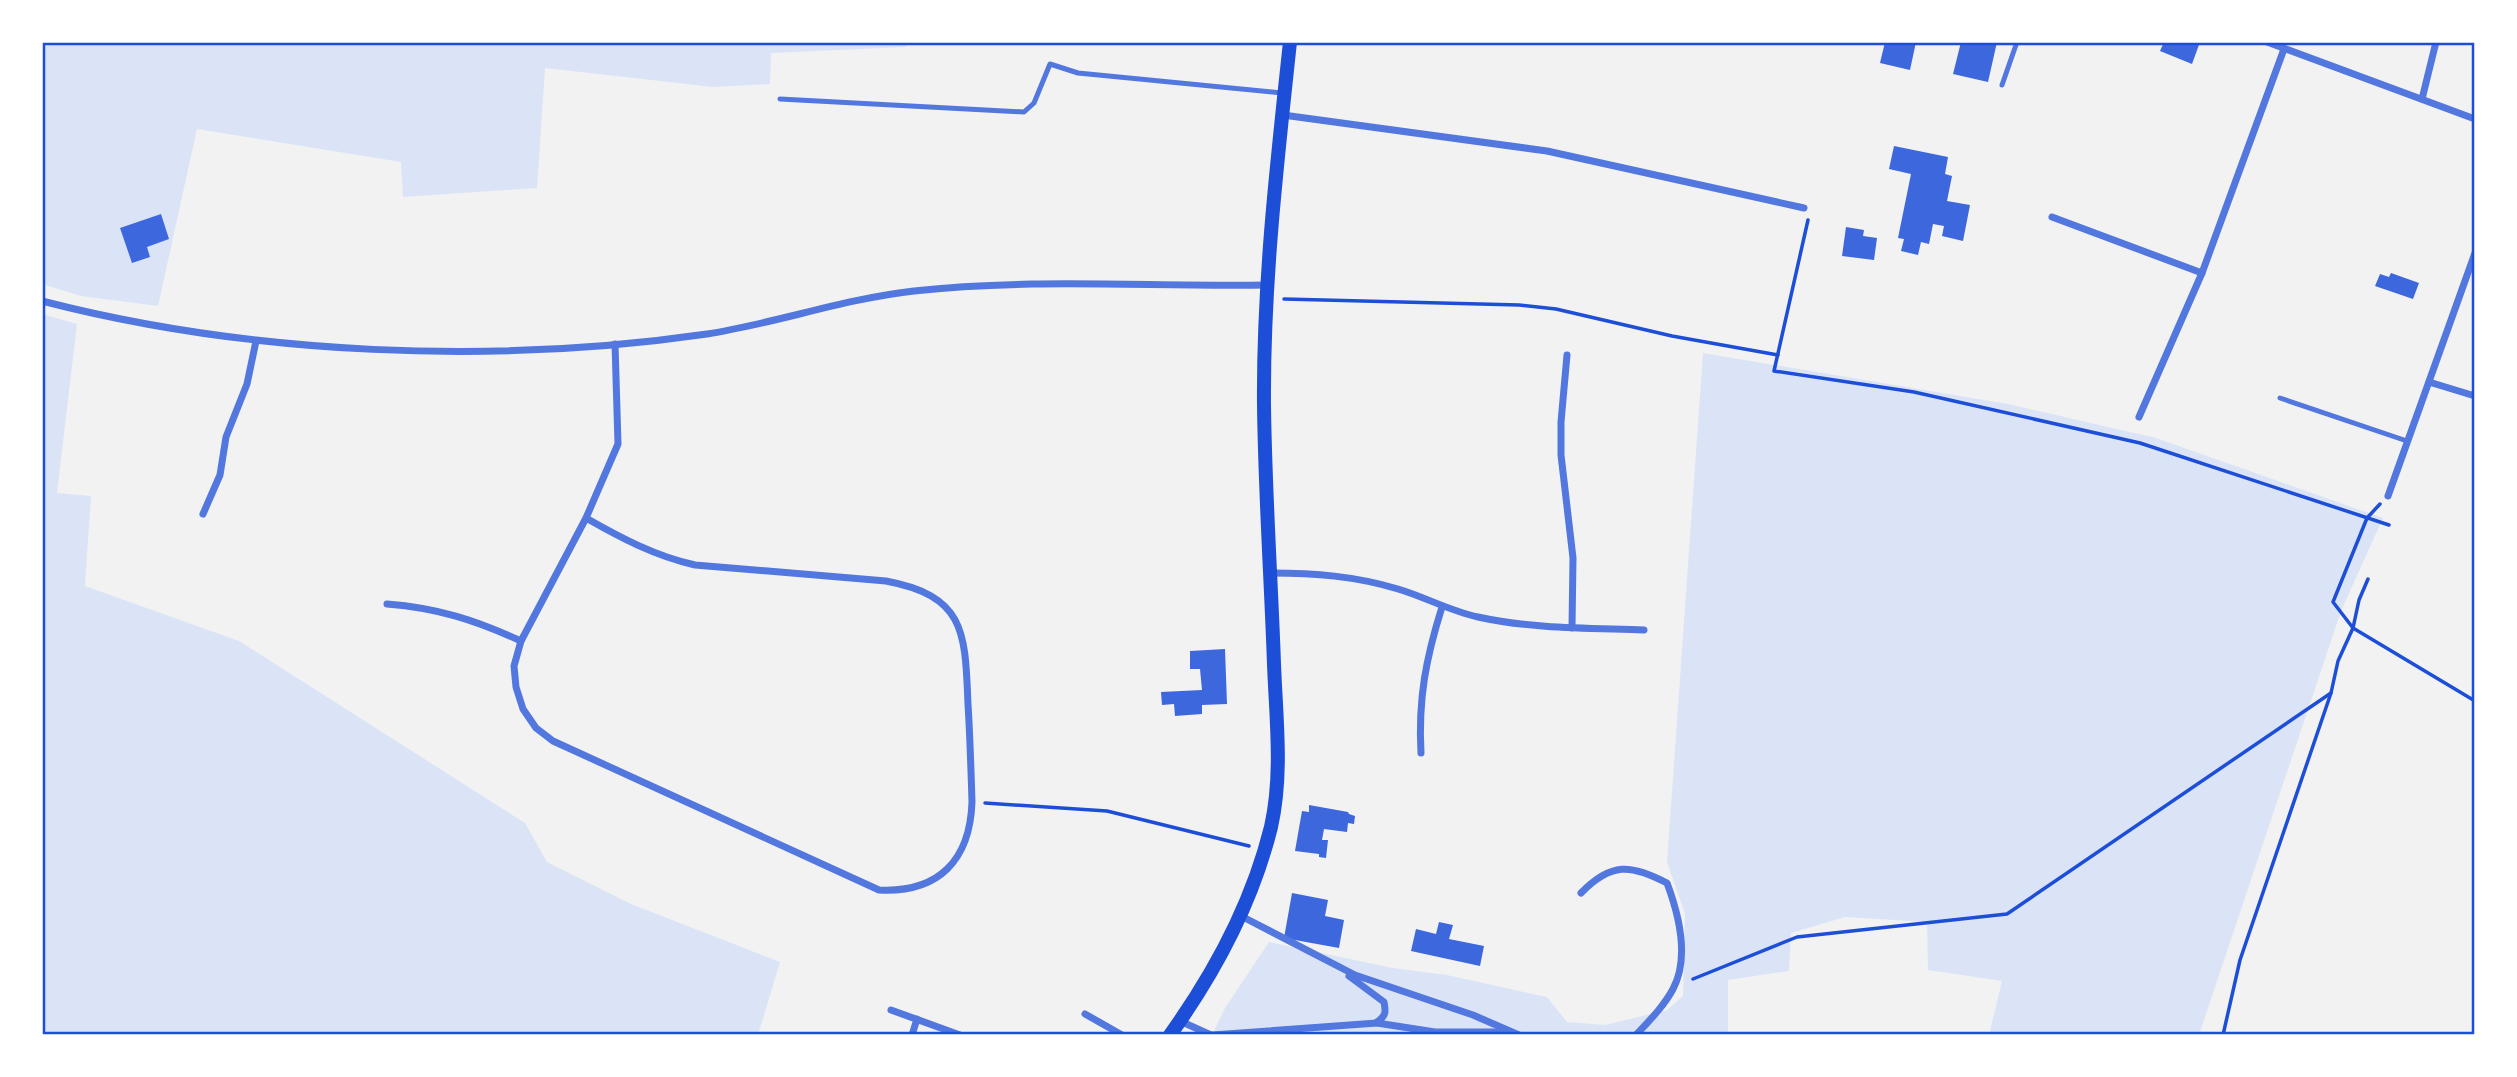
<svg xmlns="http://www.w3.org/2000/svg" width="2517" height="1077" font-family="Arial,sans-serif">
<rect width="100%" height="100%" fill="#f2f2f2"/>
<!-- green -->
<g fill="#dbe4f7">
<polygon points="42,42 906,42 906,47 771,53 770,84 713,87 545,68 537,188 403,197 401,162 197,129 158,306 81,296 42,284"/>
<polygon points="42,314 77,324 57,493 91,496 85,586 239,641 525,823 547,862 631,904 780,962 758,1035 42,1035"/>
<polygon points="1703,353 2008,404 2156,438 2383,518 2341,611 2199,1035 1989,1035 2002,981 1928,970 1927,922 1845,917 1791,933 1789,971 1728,980 1728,1035 1212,1035 1225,1008 1269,942 1393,968 1447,975 1547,997 1567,1022 1605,1025 1667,1010 1683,996 1685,914 1667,862"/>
</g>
<!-- building -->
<g fill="#3d67dc">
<polygon points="1885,42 1916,42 1910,70 1880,63"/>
<polygon points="1961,42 1997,42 1988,82 1953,74"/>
<polygon points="2164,42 2200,42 2192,64 2160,51"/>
<polygon points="1894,146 1948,157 1945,174 1952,176 1947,201 1970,205 1963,241 1942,236 1944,226 1933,224 1929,244 1921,242 1918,255 1901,251 1904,239 1898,238 1911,174 1889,169"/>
<polygon points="161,214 169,239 147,247 150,257 132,263 120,228"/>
<polygon points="1846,227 1864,230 1863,236 1877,238 1874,260 1842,256"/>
<polygon points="2391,273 2419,283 2413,299 2375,286 2380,274 2389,277"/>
<polygon points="1225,649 1227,704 1202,705 1202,714 1175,716 1174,704 1162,705 1161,692 1202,690 1200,669 1190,669 1190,651"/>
<polygon points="1309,805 1348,812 1349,814 1355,816 1354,824 1348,823 1347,832 1324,829 1322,840 1328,840 1326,858 1319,857 1319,854 1295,851 1302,811 1309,812"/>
<polygon points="1292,893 1328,900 1325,916 1344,920 1339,948 1284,938"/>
<polygon points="1439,922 1453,925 1449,939 1484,946 1480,966 1411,951 1416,929 1436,934"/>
</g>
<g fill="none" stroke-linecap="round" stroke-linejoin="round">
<!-- path -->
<g stroke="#1d4ed8" stroke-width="3.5">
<polyline points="1808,220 1774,371 1914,392 2140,443 2389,525"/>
<polyline points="1284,299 1519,305 1556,309 1672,336 1778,355"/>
<polyline points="2380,504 2367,518 2333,602 2353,628 2475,701"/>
<polyline points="985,803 1107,811 1249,846"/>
<polyline points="1693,979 1797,937 2007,914 2331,693"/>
<polyline points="2223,1035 2240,960 2331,693 2338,661 2353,628 2359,600 2368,579"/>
</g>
<!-- service -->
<g stroke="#5277de" stroke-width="5">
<polyline points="2002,85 2017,42"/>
<polyline points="780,99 1024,112 1034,103 1050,64 1078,73 1282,93"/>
<polyline points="2280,398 2407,441"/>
</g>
<!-- minor -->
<g stroke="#5277de" stroke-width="7">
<polyline points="2267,42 2475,119"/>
<polyline points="2422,99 2436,42"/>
<polyline points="1283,115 1547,151 1804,208"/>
<polyline points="2052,217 2202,273"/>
<path d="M42 301C251 355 493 365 707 334 777 323 843 299 914 291 1031 278 1150 287 1267 285"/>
<polyline points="1567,355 1561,422 1561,455 1573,558 1572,628"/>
<polyline points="2429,382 2475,396"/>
<polyline points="2139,417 2202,273 2284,49"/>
<polyline points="2388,496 2475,253"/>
<polyline points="203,514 220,475 226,437 247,384 256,341"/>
<path d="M586 518C621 538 655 556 695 565L886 581C966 596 965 633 968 704 970 736 971 769 972 802 970 860 939 893 879 890L553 741 536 728 523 709 516 687 514 666 521 641 586 518 618 444 615 344"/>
<path d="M1271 573C1314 573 1355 576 1398 589 1425 597 1450 611 1478 617 1533 629 1588 628 1644 630"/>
<path d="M387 604C438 608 475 620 521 641"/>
<path d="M1421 753C1418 699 1426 658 1442 607"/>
<path d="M1581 893C1611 862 1631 864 1667 883 1679 915 1690 957 1673 989 1664 1006 1649 1021 1636 1035"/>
<polyline points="1241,916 1355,975 1473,1015 1519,1035"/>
<path d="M1349 976 1384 1002C1386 1012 1386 1016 1377 1022"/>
<polyline points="891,1010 960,1035"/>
<polyline points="1085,1014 1122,1035"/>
<polyline points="1180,1021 1211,1035"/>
<polyline points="912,1035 917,1019"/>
<polyline points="1212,1035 1377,1023 1435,1032 1507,1032"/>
</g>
<!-- secondary -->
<path stroke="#1d4ed8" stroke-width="14" d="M1170 1035C1216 971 1252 904 1271 827 1283 774 1276 718 1274 664 1271 578 1265 491 1264 405 1263 284 1277 163 1290 42"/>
</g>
<!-- border -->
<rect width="2517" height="1077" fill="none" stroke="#ffffff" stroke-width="88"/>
<rect x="44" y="44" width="2429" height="989" fill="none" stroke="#1d4ed8" stroke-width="2.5"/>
</svg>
